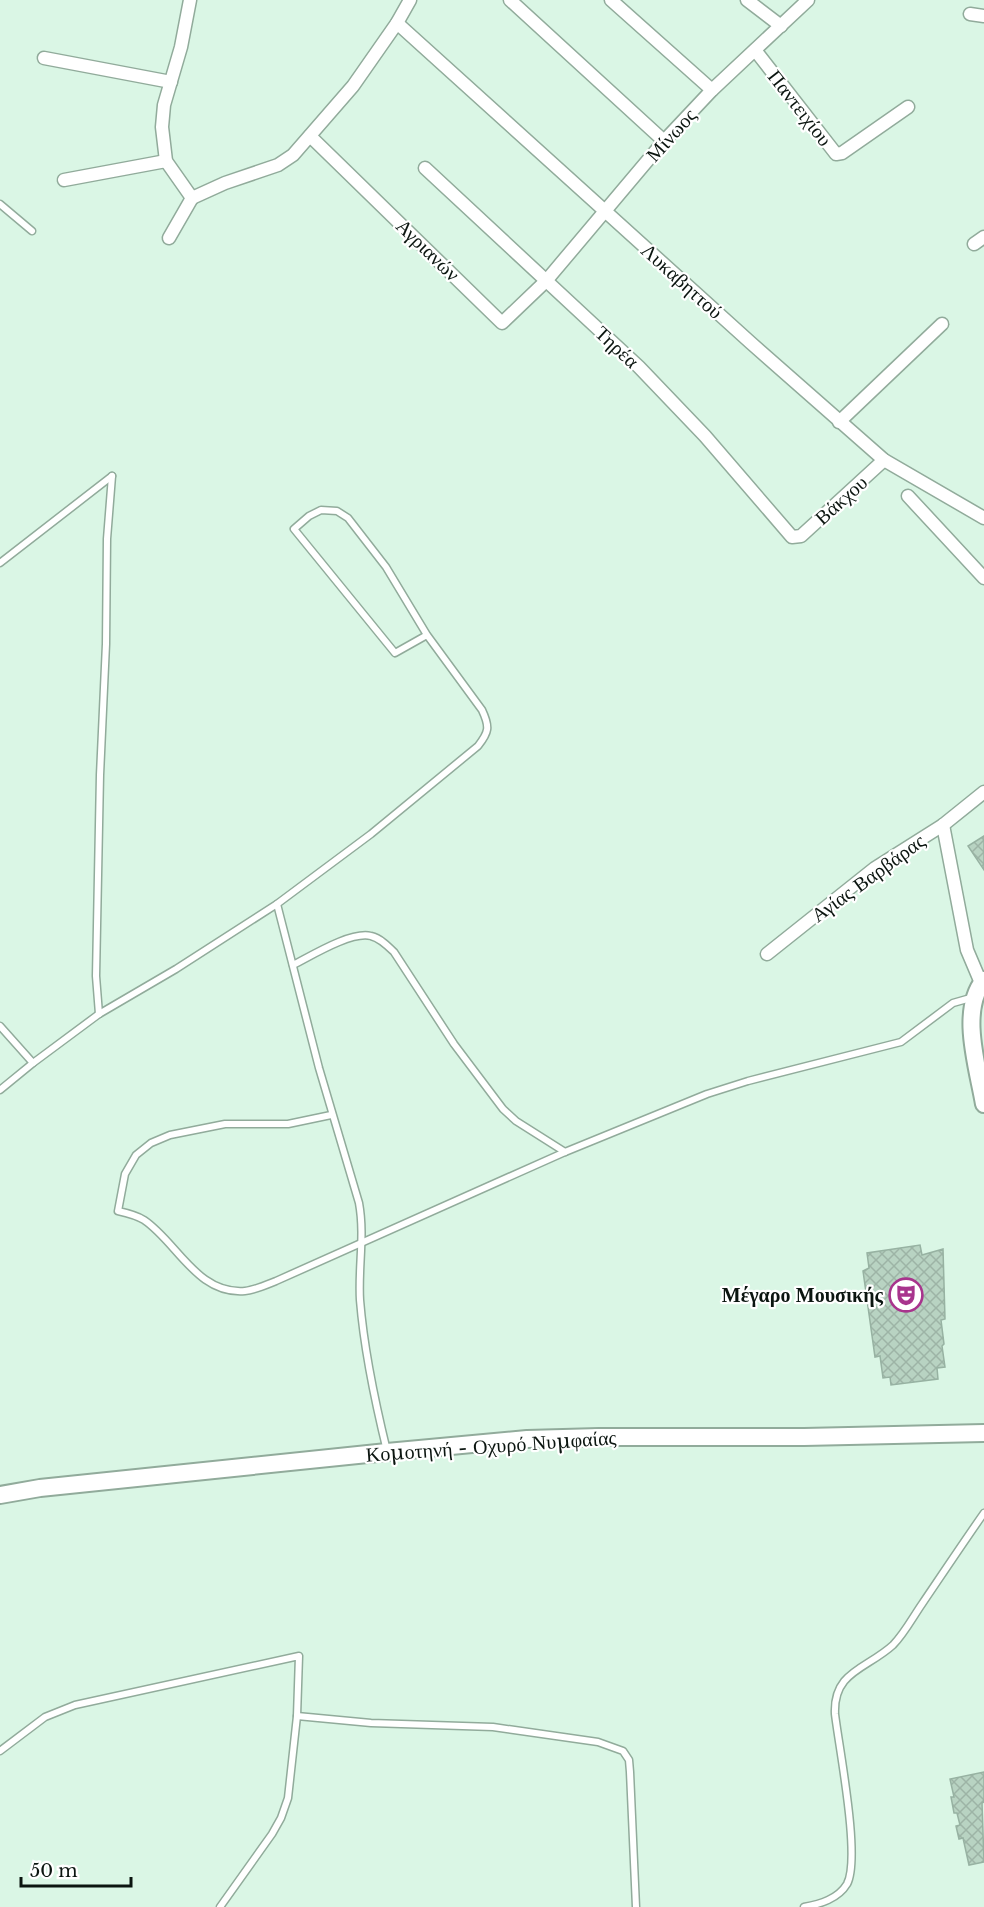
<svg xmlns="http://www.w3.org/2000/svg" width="984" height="1907" font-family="'Libre Baskerville',serif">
<defs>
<pattern id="building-cross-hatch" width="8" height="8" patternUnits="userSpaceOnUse" patternTransform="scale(1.5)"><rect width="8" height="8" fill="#b8d3c2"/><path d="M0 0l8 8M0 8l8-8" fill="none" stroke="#9db4a6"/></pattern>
</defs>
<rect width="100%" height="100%" fill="#daf6e5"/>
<!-- building -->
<g fill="url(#building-cross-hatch)" stroke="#97b2a2" stroke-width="1.5">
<polygon points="984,836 984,870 968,846"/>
<polygon points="920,1245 922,1255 943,1249 945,1319 941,1320 944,1344 942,1346 945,1367 937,1368 938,1379 891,1385 890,1377 883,1378 880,1356 875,1357 863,1271 869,1268 867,1253"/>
<polygon points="984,1772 984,1802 982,1803 984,1862 969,1865 963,1838 959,1839 956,1826 960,1825 957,1813 954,1813 951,1797 954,1797 950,1779"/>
</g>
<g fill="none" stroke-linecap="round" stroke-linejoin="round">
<defs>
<g id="service">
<polyline points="0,204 32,231"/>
<polyline points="0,563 112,476"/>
<path d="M277 904 319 1068 359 1203C365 1236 358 1267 360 1300 364 1350 375 1402 387 1451"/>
<path d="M293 965C311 956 351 931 371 936 380 938 388 946 394 952L454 1044 503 1109 516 1121 565 1152"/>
<polyline points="99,1014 96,976 100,775 106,644 107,539 112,476"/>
<polyline points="0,1026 33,1063"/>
<path d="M0 1090 33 1063 99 1014 176 969 277 904 371 834 478 746C489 732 490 727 482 710L427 635 386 567 348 518 337 511 321 510 309 516 294 529 395 653 427 635"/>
<path d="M331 1115 288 1124H225L170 1135 151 1143 136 1155 125 1174 118 1211C127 1213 136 1215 144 1220 177 1242 197 1295 245 1291 255 1290 266 1285 276 1281L565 1152 707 1094 748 1081 901 1042 953 1003 974 997"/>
<polyline points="297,1716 371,1723 493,1727 598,1742 623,1751 629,1760 630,1772 636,1907"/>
<polyline points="0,1751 45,1717 75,1705 299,1656 297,1716 288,1798 281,1818 272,1834 220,1907"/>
<path d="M804 1907C820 1904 838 1899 847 1884 861 1858 839 1748 835 1714 833 1671 867 1669 893 1645 904 1634 913 1617 922 1604 943 1573 963 1543 984 1513"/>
</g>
<g id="minor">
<polyline points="190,0 181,47 164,105 162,127 166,161 192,198"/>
<polyline points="510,0 664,141"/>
<polyline points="611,0 712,90"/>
<polyline points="747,0 781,26"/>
<polyline points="970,14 984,16"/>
<polyline points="397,23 751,343 884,460 984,518"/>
<polyline points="755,50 836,154 842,153 908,107"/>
<polyline points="44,58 171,82"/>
<polyline points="310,136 502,323 546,281 664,141 712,90 808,0"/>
<polyline points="425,168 639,367 705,436 792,537 801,536 884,460"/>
<polyline points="64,180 166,161"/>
<polyline points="192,198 225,183 278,165 293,155 353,86 397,23 410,0"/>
<polyline points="169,238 192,198"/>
<polyline points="974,244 984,237"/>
<polyline points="839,422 942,324"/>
<polyline points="908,496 984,578"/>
<polyline points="943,825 967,950 981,983"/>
<polyline points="767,954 875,868 943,825 984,792"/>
</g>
<g id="secondary">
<path d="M984 980C959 1011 978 1068 984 1104"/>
<polyline points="0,1495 40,1488 387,1452 527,1439 599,1437 804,1437 984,1433"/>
</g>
</defs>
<!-- service casing -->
<use href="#service" stroke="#91ab9b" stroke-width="9"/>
<!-- minor casing -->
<use href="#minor" stroke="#91ab9b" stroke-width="15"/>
<!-- secondary casing -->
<use href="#secondary" stroke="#91ab9b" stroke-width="20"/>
<!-- service -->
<use href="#service" stroke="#fff" stroke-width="6"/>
<!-- minor -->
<use href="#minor" stroke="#fff" stroke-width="12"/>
<!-- secondary -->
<use href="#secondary" stroke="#fff" stroke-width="16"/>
</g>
<!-- icons -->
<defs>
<symbol id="theatre-ring" viewBox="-11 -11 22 22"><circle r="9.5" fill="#fff" stroke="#a8348d" stroke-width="1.5"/><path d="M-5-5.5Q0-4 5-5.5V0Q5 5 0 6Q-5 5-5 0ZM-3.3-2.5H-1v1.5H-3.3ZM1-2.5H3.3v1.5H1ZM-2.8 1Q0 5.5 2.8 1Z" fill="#a8348d"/></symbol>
</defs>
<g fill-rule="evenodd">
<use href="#theatre-ring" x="887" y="1276" width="38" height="38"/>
</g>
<g text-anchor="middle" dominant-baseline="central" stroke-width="4.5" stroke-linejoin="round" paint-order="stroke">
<!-- street labels -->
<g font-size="20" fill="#0b1510" stroke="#fff">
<text transform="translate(800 108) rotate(52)">Παντειχίου</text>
<text transform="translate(671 135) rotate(-48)">Μίνωος</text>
<text transform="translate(428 250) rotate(44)">Αγριανών</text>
<text transform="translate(682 281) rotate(42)">Λυκαβηττού</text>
<text transform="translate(617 347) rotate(43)">Τηρέα</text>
<text transform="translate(841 500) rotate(-42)">Βάκχου</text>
<text transform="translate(868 878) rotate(-36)">Αγίας Βαρβάρας</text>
<text transform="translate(491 1446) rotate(-4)">Κομοτηνή - Οχυρό Νυμφαίας</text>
</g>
<!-- poi labels -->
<g font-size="20" font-weight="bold" fill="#0b1510" stroke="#fff" text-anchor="end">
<text x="883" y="1295">Μέγαρο Μουσικής</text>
</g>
</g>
<!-- scale -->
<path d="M21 1877v9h110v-9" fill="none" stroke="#0b1510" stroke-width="3"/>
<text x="30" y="1877" font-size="18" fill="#0b1510" stroke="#ffffff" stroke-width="4.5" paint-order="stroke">50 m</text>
</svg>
